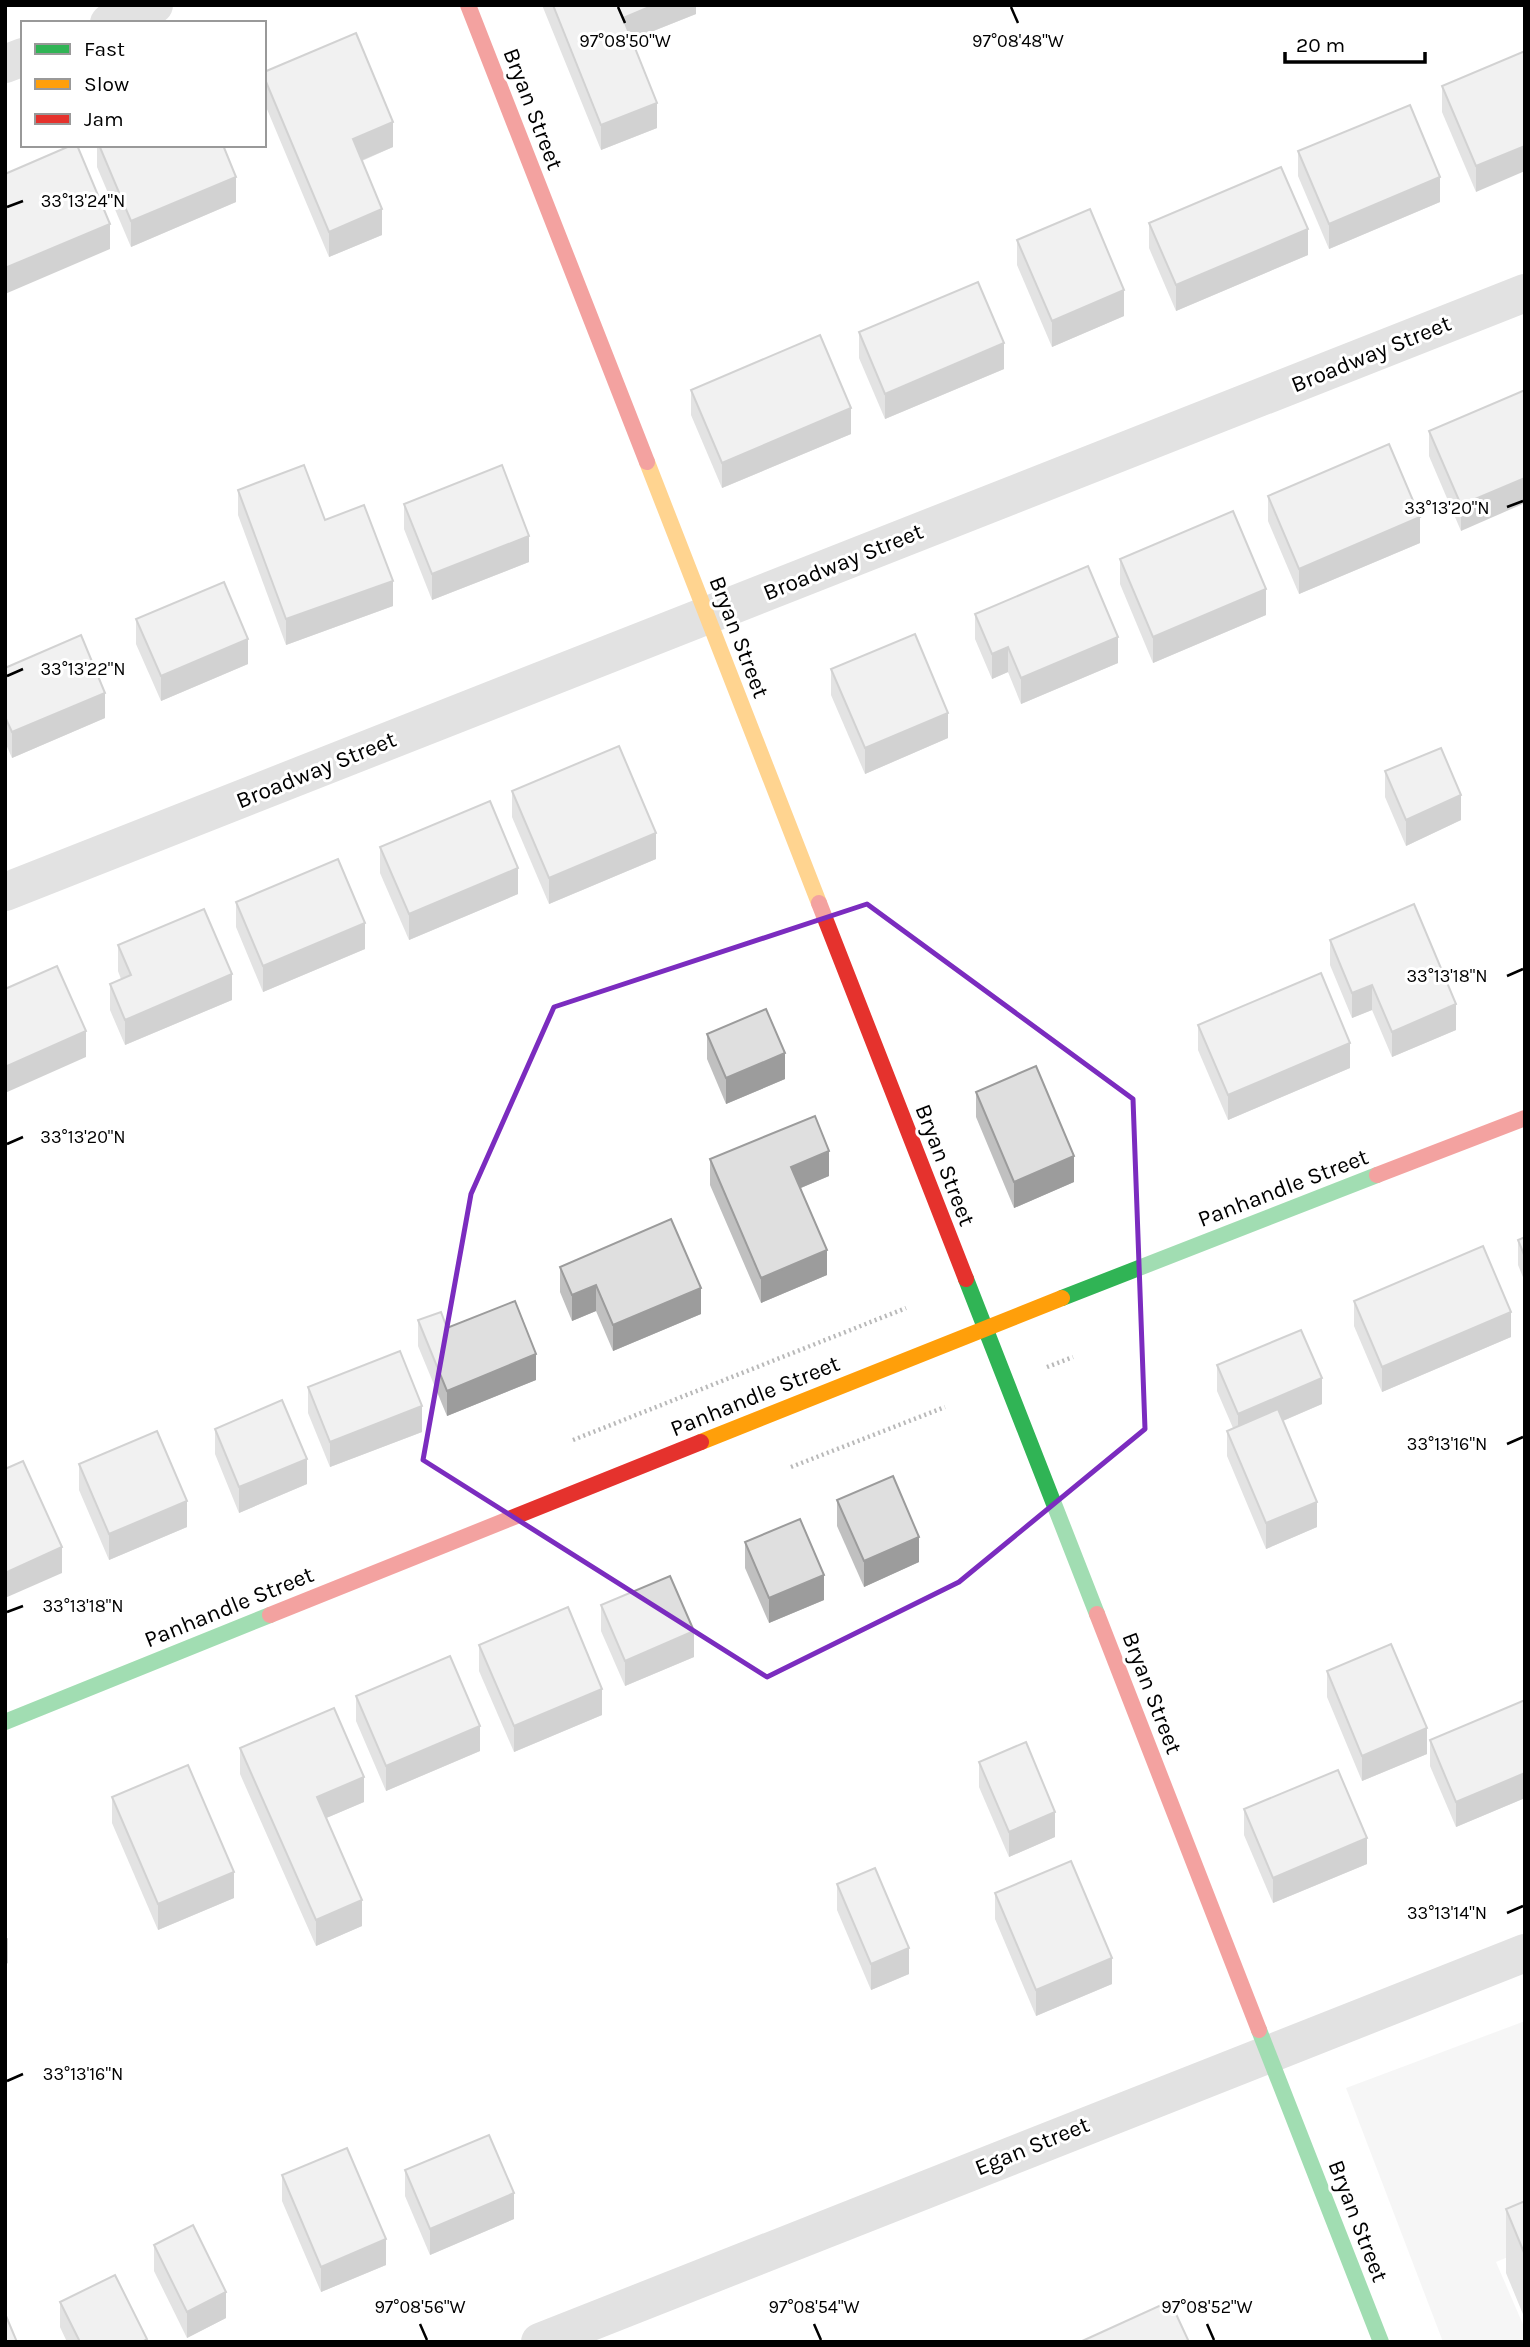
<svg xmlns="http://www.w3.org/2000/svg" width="1530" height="2347" font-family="Karla,sans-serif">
<rect width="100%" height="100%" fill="#fff"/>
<!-- green -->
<polygon fill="#ececec" points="1525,2021 1525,2250 1496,2262 1525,2329 1525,2342 1443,2342 1346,2088"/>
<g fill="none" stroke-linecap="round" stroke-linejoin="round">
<!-- path -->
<g stroke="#b9b9b9" stroke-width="4.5" stroke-dasharray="2 3.5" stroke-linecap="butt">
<polyline points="1047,1367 1073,1357"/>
<polyline points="573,1440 906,1308"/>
<polyline points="791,1467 945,1407"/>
</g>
<!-- street -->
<g stroke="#bebebe" stroke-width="38">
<polyline points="109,23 154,5"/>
<polyline points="5,64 23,57"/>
<polyline points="5,892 1525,293"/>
<polyline points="540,2342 1525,1953"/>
</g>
<!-- fast -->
<g stroke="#30b455" stroke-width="16">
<polyline points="966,1279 1097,1614"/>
<polyline points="1062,1298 1377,1175"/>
<polyline points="5,1722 270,1615"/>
<polyline points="1259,2030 1381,2342"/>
</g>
<!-- slow -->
<g stroke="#ff9f0a" stroke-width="16">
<polyline points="647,462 819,903"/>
<polyline points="701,1442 1062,1298"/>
</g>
<!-- jam -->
<g stroke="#e5322d" stroke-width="16">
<polyline points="468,5 647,462"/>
<polyline points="819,903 966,1279"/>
<polyline points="1377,1175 1525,1118"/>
<polyline points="1097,1614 1259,2030"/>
<polyline points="270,1615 701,1442"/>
</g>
</g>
<!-- wall -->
<g fill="#c0c0c0">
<polygon points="542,5 696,5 696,14 631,40 657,128 601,150"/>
<polygon points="1525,51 1476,192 1442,112 1442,86"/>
<polygon points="264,72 393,147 362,161 382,235 329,257 264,102"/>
<polygon points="97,145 223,145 236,202 131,247 97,167"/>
<polygon points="1298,151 1440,202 1329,249 1298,176"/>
<polygon points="1149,223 1308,255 1176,311 1149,248"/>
<polygon points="1017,240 1124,316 1052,347 1017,265"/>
<polygon points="859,332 1004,369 885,419 859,358"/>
<polygon points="691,390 851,434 722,488 691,415"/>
<polygon points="1525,390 1461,531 1429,456 1429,431"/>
<polygon points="238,490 325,520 393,606 286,645 238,515"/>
<polygon points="1268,496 1420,543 1299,594 1268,521"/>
<polygon points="404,504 529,562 432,600 404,529"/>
<polygon points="1120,559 1266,615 1153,663 1120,584"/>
<polygon points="975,614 1118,663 1021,704 1008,672 992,679 975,639"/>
<polygon points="136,619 248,664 161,701 136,644"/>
<polygon points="5,668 105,718 12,758 5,742"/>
<polygon points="831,669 948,738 865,774 831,695"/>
<polygon points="1385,771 1461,820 1406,846 1385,797"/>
<polygon points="512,791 656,859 549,904 512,817"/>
<polygon points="380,847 518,894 409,940 380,873"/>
<polygon points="236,902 365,949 263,992 236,927"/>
<polygon points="1330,940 1456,1030 1392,1057 1372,1010 1352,1018 1330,965"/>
<polygon points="118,945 232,1000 125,1045 110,1010 110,984 121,979 118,971"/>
<polygon points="1198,1025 1350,1068 1228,1120 1198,1050"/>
<polygon points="707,1034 785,1079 726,1104 707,1059"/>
<polygon points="976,1092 1074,1182 1014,1208 976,1117"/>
<polygon points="710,1159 829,1176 801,1188 827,1275 761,1303 710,1185"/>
<polygon points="1525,1237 1525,1282 1518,1265 1518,1240"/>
<polygon points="560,1267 701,1314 613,1351 596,1311 572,1321 560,1292"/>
<polygon points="1354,1301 1511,1337 1382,1392 1354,1326"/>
<polygon points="418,1320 447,1328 536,1380 447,1416 418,1346"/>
<polygon points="1217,1365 1322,1404 1283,1421 1317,1527 1266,1549 1227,1456 1227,1431 1233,1428 1217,1391"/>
<polygon points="308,1387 422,1432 330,1467 308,1413"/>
<polygon points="215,1429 307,1484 239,1513 215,1454"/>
<polygon points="79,1464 187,1527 109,1560 79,1490"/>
<polygon points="837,1500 919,1562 864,1587 837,1526"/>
<polygon points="745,1542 824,1600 769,1623 745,1568"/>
<polygon points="601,1605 694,1657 625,1686 601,1631"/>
<polygon points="479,1645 602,1715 514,1752 479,1671"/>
<polygon points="1327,1671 1427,1754 1362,1781 1327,1697"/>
<polygon points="356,1696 480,1751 386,1791 356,1721"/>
<polygon points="1525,1700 1525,1798 1456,1827 1430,1766 1430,1740"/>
<polygon points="240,1748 364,1802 326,1818 362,1926 316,1946 240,1774"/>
<polygon points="979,1762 1055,1837 1009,1857 979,1787"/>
<polygon points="112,1797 234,1898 158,1930 112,1823"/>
<polygon points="1244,1809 1367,1864 1273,1903 1244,1835"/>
<polygon points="837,1884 909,1974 871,1990 837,1910"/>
<polygon points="995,1893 1112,1984 1036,2016 995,1919"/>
<polygon points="405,2170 514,2219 430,2255 405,2196"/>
<polygon points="282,2175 386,2265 321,2292 282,2201"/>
<polygon points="1525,2201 1525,2319 1506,2273 1506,2209"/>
<polygon points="154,2245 226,2318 187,2338 154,2271"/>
<polygon points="60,2302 147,2342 67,2342 60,2327"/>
</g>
<!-- shaded-wall -->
<g fill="#9c9c9c">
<polygon points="654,5 696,5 696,14 623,43 623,18"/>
<polygon points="657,103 657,128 601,150 601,125"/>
<polygon points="393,122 393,147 353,164 353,139"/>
<polygon points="1525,146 1525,171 1476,192 1476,166"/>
<polygon points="236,177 236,202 131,247 131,221"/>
<polygon points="1440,177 1440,202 1329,249 1329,224"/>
<polygon points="382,209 382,235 329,257 329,232"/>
<polygon points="110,224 110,249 5,294 5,268"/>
<polygon points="1308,229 1308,255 1176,311 1176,285"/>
<polygon points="1124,290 1124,316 1052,347 1052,321"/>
<polygon points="1004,343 1004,369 885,419 885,394"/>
<polygon points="851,408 851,434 722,488 722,463"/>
<polygon points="1525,478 1525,503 1461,531 1461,505"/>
<polygon points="1420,517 1420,543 1299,594 1299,569"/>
<polygon points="529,536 529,562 432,600 432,574"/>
<polygon points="393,581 393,606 286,645 286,619"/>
<polygon points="1266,589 1266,615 1153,663 1153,637"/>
<polygon points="1118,637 1118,663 1021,704 1021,678"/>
<polygon points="248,639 248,664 161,701 161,676"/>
<polygon points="1008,647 1008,672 992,679 992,654"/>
<polygon points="105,693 105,718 12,758 12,732"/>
<polygon points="948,713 948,738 865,774 865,748"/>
<polygon points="1461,795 1461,820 1406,846 1406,820"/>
<polygon points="656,833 656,859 549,904 549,878"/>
<polygon points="518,868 518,894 409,940 409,914"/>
<polygon points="365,923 365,949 263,992 263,966"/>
<polygon points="232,974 232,1000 125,1045 125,1020"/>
<polygon points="1372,985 1372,1010 1352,1018 1352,993"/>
<polygon points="1456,1004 1456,1030 1392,1057 1392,1032"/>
<polygon points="86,1031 86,1057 5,1093 5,1067"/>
<polygon points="1350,1043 1350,1068 1228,1120 1228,1095"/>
<polygon points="785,1053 785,1079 726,1104 726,1078"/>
<polygon points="829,1151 829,1176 791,1192 791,1167"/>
<polygon points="1074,1156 1074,1182 1014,1208 1014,1182"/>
<polygon points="827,1250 827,1275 761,1303 761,1278"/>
<polygon points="596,1285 596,1311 572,1321 572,1295"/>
<polygon points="701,1288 701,1314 613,1351 613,1325"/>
<polygon points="1511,1312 1511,1337 1382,1392 1382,1367"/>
<polygon points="536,1354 536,1380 447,1416 447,1391"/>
<polygon points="1322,1378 1322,1404 1238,1440 1238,1414"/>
<polygon points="422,1406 422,1432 330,1467 330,1442"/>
<polygon points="307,1459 307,1484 239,1513 239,1487"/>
<polygon points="187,1501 187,1527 109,1560 109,1534"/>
<polygon points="1317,1502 1317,1527 1266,1549 1266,1523"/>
<polygon points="919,1537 919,1562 864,1587 864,1561"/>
<polygon points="62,1547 62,1573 5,1598 5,1573"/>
<polygon points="824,1575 824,1600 769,1623 769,1598"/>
<polygon points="694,1631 694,1657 625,1686 625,1661"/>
<polygon points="602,1689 602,1715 514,1752 514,1726"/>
<polygon points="480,1726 480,1751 386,1791 386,1766"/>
<polygon points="1427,1728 1427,1754 1362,1781 1362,1756"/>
<polygon points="1525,1773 1525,1798 1456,1827 1456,1802"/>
<polygon points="364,1777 364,1802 317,1822 317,1797"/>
<polygon points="1055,1812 1055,1837 1009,1857 1009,1832"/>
<polygon points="1367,1838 1367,1864 1273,1903 1273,1878"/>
<polygon points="234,1872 234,1898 158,1930 158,1904"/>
<polygon points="362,1900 362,1926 316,1946 316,1920"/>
<polygon points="8,1938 8,1963 5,1965 5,1939"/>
<polygon points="909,1948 909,1974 871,1990 871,1964"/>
<polygon points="1112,1958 1112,1984 1036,2016 1036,1990"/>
<polygon points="514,2193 514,2219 430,2255 430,2229"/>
<polygon points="386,2239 386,2265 321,2292 321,2267"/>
<polygon points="226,2292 226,2318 187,2338 187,2312"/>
</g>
<!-- building -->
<g fill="#dfdfdf" stroke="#9c9c9c" stroke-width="2">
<polygon points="553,5 654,5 623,18 657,103 601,125"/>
<polygon points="356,33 393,122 353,139 382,209 329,232 264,77 264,72"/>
<polygon points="1525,51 1525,146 1476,166 1442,86"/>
<polygon points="1410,105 1440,177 1329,224 1298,151"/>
<polygon points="72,145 77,145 110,224 5,268 5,174"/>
<polygon points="99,145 223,145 236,177 131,221"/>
<polygon points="1281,167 1308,229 1176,285 1149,223"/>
<polygon points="1090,209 1124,290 1052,321 1017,240"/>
<polygon points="978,282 1004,343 885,394 859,332"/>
<polygon points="820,335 851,408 722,463 691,390"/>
<polygon points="1525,390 1525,478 1461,505 1429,431"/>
<polygon points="1389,444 1420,517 1299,569 1268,496"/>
<polygon points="304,465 325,520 364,505 393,581 286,619 238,490"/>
<polygon points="502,465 529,536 432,574 404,504"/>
<polygon points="1233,511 1266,589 1153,637 1120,559"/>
<polygon points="1088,566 1118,637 1021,678 1008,647 992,654 975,614"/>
<polygon points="224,582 248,639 161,676 136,619"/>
<polygon points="915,634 948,713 865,748 831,669"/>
<polygon points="81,635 105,693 12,732 5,717 5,668"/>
<polygon points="619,746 656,833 549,878 512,791"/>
<polygon points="1441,748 1461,795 1406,820 1385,771"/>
<polygon points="490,801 518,868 409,914 380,847"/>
<polygon points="338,859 365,923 263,966 236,902"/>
<polygon points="1414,904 1456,1004 1392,1032 1372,985 1352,993 1330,940"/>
<polygon points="204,909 232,974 125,1020 110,984 131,975 118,945"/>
<polygon points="57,966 86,1031 5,1067 5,989"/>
<polygon points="1321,973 1350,1043 1228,1095 1198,1025"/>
<polygon points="766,1009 785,1053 726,1078 707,1034"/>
<polygon points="1036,1066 1074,1156 1014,1182 976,1092"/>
<polygon points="815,1116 829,1151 791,1167 827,1250 761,1278 710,1159"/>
<polygon points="671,1219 701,1288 613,1325 596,1285 572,1295 560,1267"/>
<polygon points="1525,1237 1525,1257 1518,1240"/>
<polygon points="1483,1246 1511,1312 1382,1367 1354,1301"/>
<polygon points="515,1301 536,1354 447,1391 418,1320 441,1312 447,1328"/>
<polygon points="1301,1330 1322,1378 1238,1414 1217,1365"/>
<polygon points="400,1351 422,1406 330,1442 308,1387"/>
<polygon points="282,1400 307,1459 239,1487 215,1429"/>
<polygon points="1278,1409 1317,1502 1266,1523 1227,1431"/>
<polygon points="157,1431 187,1501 109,1534 79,1464"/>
<polygon points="23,1461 62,1547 5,1573 5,1469"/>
<polygon points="893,1476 919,1537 864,1561 837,1500"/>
<polygon points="800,1519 824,1575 769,1598 745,1542"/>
<polygon points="670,1576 694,1631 625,1661 601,1605"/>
<polygon points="568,1607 602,1689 514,1726 479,1645"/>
<polygon points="1391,1644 1427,1728 1362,1756 1327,1671"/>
<polygon points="450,1656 480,1726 386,1766 356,1696"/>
<polygon points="1525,1700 1525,1773 1456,1802 1430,1740"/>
<polygon points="334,1708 364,1777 317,1797 362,1900 316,1920 240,1748"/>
<polygon points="1026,1742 1055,1812 1009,1832 979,1762"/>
<polygon points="188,1765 234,1872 158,1904 112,1797"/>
<polygon points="1338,1770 1367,1838 1273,1878 1244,1809"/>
<polygon points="1071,1861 1112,1958 1036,1990 995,1893"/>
<polygon points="875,1868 909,1948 871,1964 837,1884"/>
<polygon points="489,2135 514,2193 430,2229 405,2170"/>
<polygon points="347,2148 386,2239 321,2267 282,2175"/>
<polygon points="1525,2201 1525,2255 1506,2209"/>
<polygon points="193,2225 226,2292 187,2312 154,2245"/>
<polygon points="115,2275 147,2339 142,2342 80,2342 60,2302"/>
<polygon points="1170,2301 1189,2342 1080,2342"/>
<polygon points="6,2316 17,2342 5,2342"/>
</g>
<!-- marked area -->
<path d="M0 0H1530V2347H0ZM867 904 1133 1099 1145 1429 959 1582 767 1677 423 1460 471 1194 554 1007Z" fill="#fff" fill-opacity=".55" fill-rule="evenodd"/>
<path fill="none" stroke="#7b2cbf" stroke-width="5" stroke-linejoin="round" d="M867 904 1133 1099 1145 1429 959 1582 767 1677 423 1460 471 1194 554 1007Z"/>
<!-- ticks -->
<path fill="none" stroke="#000" stroke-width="2.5" d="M618 7 625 23M1011 7 1018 23M7 207 23 201M1507 507 1523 501M7 676 23 669M1507 976 1523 969M7 1144 23 1137M1507 1444 1523 1437M7 1612 23 1606M1507 1913 1523 1906M7 2081 23 2074M420 2324 427 2340M814 2324 821 2340M1207 2324 1214 2340"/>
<g text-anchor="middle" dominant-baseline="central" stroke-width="6" stroke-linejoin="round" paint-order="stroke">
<!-- street labels -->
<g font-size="23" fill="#000" stroke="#fff">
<text transform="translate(533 109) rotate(69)">Bryan Street</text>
<text transform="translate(1371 354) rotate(-22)">Broadway Street</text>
<text transform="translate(843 562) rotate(-22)">Broadway Street</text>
<text transform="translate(739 637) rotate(69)">Bryan Street</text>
<text transform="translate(316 770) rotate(-22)">Broadway Street</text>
<text transform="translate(945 1165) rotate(69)">Bryan Street</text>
<text transform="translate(1283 1188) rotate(-21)">Panhandle Street</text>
<text transform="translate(755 1396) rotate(-22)">Panhandle Street</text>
<text transform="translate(229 1607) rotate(-22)">Panhandle Street</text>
<text transform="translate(1152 1693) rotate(69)">Bryan Street</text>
<text transform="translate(1032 2146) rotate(-22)">Egan Street</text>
<text transform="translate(1358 2221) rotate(69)">Bryan Street</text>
</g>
</g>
<g font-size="18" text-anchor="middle" fill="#000" stroke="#fff" stroke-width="6" stroke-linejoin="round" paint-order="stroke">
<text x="625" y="47">97°08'50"W</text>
<text x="1018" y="47">97°08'48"W</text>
<text x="83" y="207">33°13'24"N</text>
<text x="1447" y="514">33°13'20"N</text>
<text x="83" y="675">33°13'22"N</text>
<text x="1447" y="982">33°13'18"N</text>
<text x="83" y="1143">33°13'20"N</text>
<text x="1447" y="1450">33°13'16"N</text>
<text x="83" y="1612">33°13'18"N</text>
<text x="1447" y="1919">33°13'14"N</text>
<text x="83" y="2080">33°13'16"N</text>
<text x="420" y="2313">97°08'56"W</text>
<text x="814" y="2313">97°08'54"W</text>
<text x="1207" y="2313">97°08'52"W</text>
</g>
<!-- border -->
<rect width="1530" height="2347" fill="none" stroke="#000000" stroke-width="14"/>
<!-- legend -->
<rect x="21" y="21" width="245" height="126" fill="#ffffff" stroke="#999999" stroke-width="2"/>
<rect x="35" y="44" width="35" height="10" fill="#30b455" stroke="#999999" stroke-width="2"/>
<text x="84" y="56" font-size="21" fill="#000000">Fast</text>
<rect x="35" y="79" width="35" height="10" fill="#ff9f0a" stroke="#999999" stroke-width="2"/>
<text x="84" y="91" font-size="21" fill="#000000">Slow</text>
<rect x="35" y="114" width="35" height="10" fill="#e5322d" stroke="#999999" stroke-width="2"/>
<text x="84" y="126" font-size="21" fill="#000000">Jam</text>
<!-- scale -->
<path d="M1285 52v10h140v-10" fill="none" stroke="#000000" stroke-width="3.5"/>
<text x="1296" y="52" font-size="21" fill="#000000" stroke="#ffffff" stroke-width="5" paint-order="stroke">20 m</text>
</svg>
